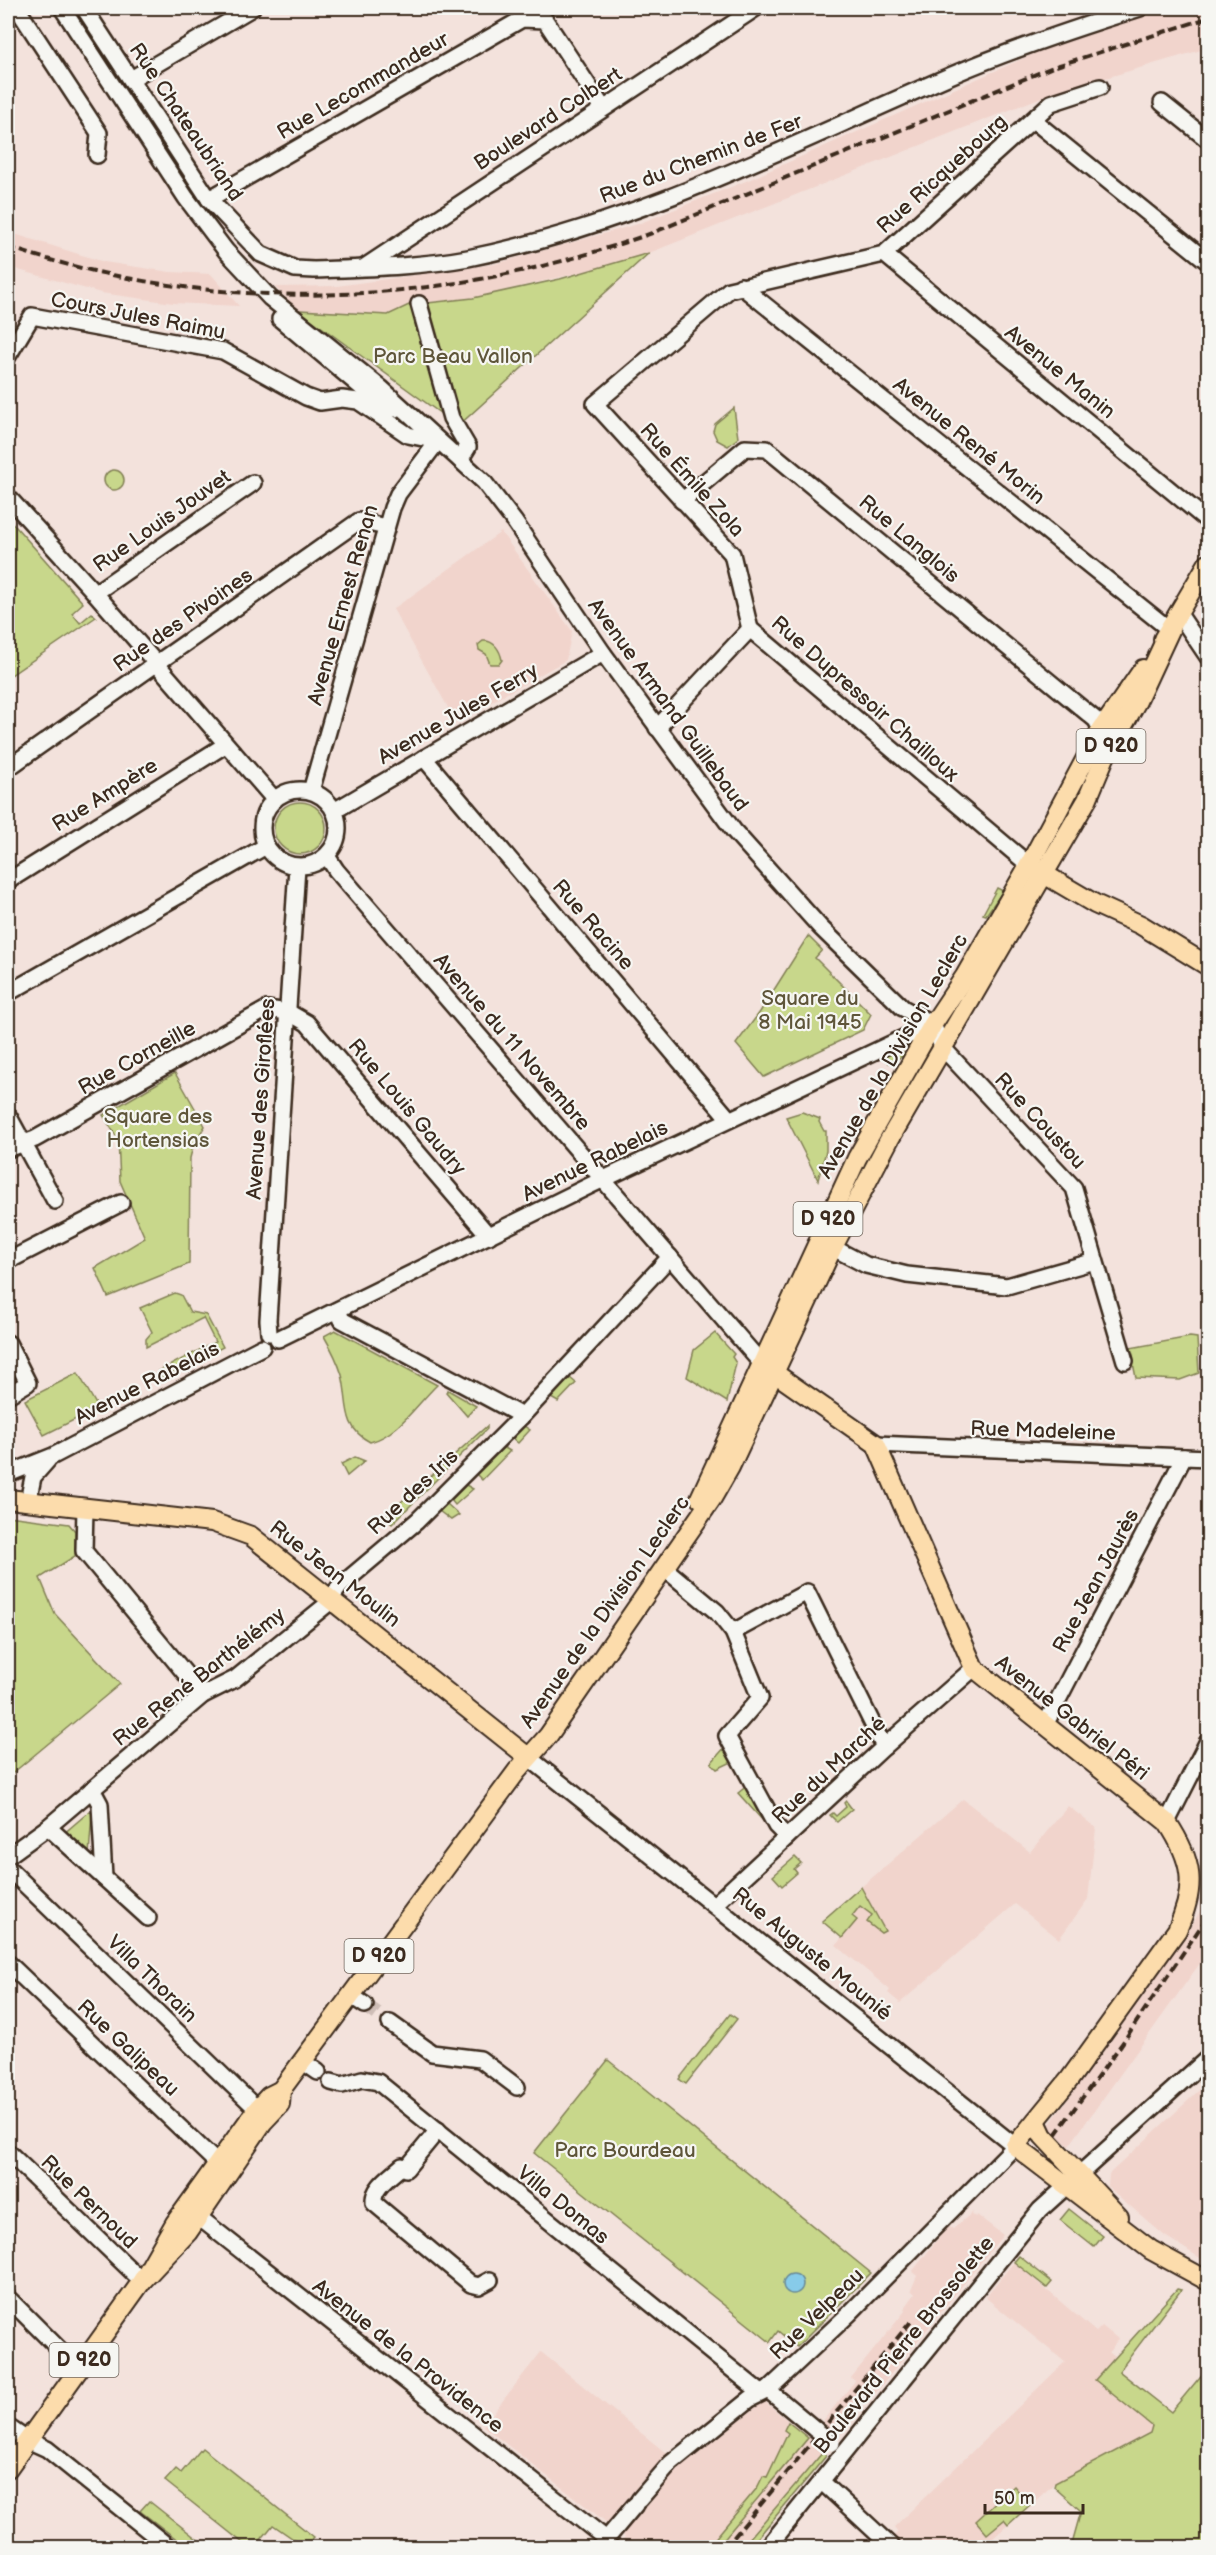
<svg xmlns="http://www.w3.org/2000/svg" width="1216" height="2555" font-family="'Balsamiq Sans',sans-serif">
<rect width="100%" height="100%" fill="#f3e2dc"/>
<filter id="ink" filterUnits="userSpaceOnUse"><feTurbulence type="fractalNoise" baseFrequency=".0167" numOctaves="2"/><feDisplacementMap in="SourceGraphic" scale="12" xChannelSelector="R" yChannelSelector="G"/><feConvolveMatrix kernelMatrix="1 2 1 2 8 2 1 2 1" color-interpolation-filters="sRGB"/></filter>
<g filter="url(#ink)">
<!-- built -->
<g fill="#f1d4cc">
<polygon points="1171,8 1208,8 1208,48 1047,95 649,253 615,264 473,298 409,305 388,315 298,310 275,287 337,286 495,264 638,224 746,181 1047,48"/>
<polygon points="8,232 104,262 170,272 211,274 239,306 173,303 101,293 8,267"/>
<polygon points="501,532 572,631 566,660 456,722 393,609"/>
<polygon points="963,1799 1030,1852 1068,1806 1096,1828 1088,1899 1059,1939 1015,1904 900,2003 888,1993 890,1990 836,1945 842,1938 822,1921"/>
<polygon points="1208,1898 1208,1952 1069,2146 1053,2133 1049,2125 1184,1938"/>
<polygon points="1208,2082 1208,2263 1165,2236 1108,2187 1109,2174"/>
<polygon points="973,2212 972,2215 976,2217 977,2215 1003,2235 874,2395 871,2394 742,2547 616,2547 625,2537 483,2426 541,2352 682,2466 764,2401 809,2438 855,2381 851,2378 905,2311 904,2309 915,2294 911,2290 917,2276 912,2272 948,2226 953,2229"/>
<polygon points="1014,2262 1096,2332 1102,2326 1118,2339 1109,2352 1116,2358 1095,2380 1152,2426 1150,2433 1055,2483 983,2547 904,2547 893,2537 898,2532 894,2527 1065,2362 985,2297"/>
</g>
<!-- green -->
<g fill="#c8d78b" stroke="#828054" stroke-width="1.5">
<polygon points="649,253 458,426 298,310 388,315 409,305 473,298 560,279"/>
<polygon points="734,408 738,438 728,446 717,440 713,431 715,424"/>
<circle cx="114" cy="480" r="10"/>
<polygon points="8,518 83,603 72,613 80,623 92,613 96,617 8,677"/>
<path d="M483 641C494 640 500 650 502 660L499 664H490L486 654 479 650 478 645Z"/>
<circle cx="300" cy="828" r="26"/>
<polygon points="997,888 1003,891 986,915 983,914"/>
<polygon points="808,936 822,950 815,958 871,1014 863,1030 764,1077 736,1044 760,1012"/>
<polygon points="899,1048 905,1055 889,1063 884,1053"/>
<polygon points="175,1073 205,1126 194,1143 190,1158 189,1264 108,1297 95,1268 145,1238 120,1181 118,1139 103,1115"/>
<polygon points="802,1112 820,1119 819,1122 824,1131 826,1131 826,1151 818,1180 786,1117"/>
<polygon points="175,1293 181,1295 190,1312 206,1315 223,1347 162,1378 159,1371 215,1342 203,1318 146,1347 146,1339 152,1332 140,1308"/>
<path d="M335 1330 437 1385C417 1404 398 1435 370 1442 341 1427 349 1401 342 1375 338 1362 331 1348 324 1336Z"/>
<polygon points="715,1333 734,1354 732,1357 736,1363 727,1402 687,1377 694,1350"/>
<polygon points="1190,1337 1197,1338 1199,1373 1180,1380 1136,1378 1130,1348"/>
<polygon points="78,1373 98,1408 44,1435 25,1400"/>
<polygon points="570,1378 576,1383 558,1402 551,1398"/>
<polygon points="448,1390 476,1406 467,1416 446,1392"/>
<polygon points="487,1426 487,1429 392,1524 384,1517"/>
<polygon points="524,1426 530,1430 518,1443 512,1438"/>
<polygon points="503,1447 510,1451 482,1480 476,1474"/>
<polygon points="355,1457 365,1461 347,1476 341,1464"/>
<polygon points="466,1485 473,1489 455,1505 451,1500"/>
<polygon points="447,1504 459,1515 451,1520 439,1511"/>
<polygon points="8,1516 69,1524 75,1531 75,1556 40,1578 55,1614 120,1684 8,1777"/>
<polygon points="726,1746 734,1761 717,1769 711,1763"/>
<polygon points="747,1786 764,1822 738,1793"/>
<polygon points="846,1801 852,1809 837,1822 830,1815 833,1813 836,1816 846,1807 844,1803"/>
<polygon points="90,1811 92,1813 89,1855 62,1835"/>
<polygon points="795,1857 801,1863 794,1869 797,1873 782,1886 773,1876"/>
<polygon points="861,1887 885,1931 881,1933 867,1922 872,1915 860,1906 852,1916 857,1920 842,1938 822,1921"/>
<polygon points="730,2014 737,2019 686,2084 679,2079"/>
<polygon points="608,2060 871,2273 797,2347 778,2331 770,2342 534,2153"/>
<polygon points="1069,2209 1103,2236 1094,2247 1060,2220"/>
<polygon points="1019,2256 1052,2282 1047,2288 1014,2262"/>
<polygon points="1177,2289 1181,2290 1119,2371 1171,2412 1205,2371 1208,2375 1208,2547 1071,2547 1081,2511 1054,2487 1055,2483 1150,2433 1152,2426 1095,2380"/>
<polygon points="788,2422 808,2438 717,2547 708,2547 757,2488 763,2476 767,2477 788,2433 784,2430"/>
<polygon points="202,2448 314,2537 305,2547 273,2525 255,2547 248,2547 165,2481 176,2469 181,2473"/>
<polygon points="824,2451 826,2456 750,2547 742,2547"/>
<polygon points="1014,2486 1030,2505 1008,2525 1004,2520 987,2534 976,2521"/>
<polygon points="149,2501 207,2547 187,2547 140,2511"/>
</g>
<!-- water -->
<circle fill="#87cbe9" stroke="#698b98" stroke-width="1.5" cx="793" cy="2284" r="10"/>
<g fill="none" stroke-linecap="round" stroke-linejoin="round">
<!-- minor-tunnel -->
<polyline stroke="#cebdb6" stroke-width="15" stroke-dasharray="15 8" stroke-linecap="butt" points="365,2005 390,2023"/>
<defs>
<g id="minor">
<polyline points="17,8 99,133 97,155"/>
<polyline points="62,8 186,198 226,251 270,298 381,388 484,482 514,521 603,653 734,831 820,927 903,1008 933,1024"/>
<path d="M84 8 209 199 261 254 295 269 314 270C364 268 419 267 468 258 638 224 794 143 952 75 1013 49 1076 28 1140 8"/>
<polyline points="131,79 252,8"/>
<polyline points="1162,103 1208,140"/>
<polyline points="1033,120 1208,262"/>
<polyline points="209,199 522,19 545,20 603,108"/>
<polyline points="884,254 1208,521"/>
<polyline points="366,266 756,8"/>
<polyline points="741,286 1170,630"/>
<polyline points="419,304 451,418 468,447 460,460"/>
<polyline points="280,319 374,398 395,409"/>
<polyline points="8,356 32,316 223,351 306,397 320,402 342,399 358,401 408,435 438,441"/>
<polyline points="8,497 95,593 274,799"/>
<polyline points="682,501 745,448 767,449 1096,720 1101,730"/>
<polyline points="95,593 253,483"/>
<polyline points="1179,614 1208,657"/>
<polyline points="750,629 732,554 595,404 729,290 884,254 1051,103 1100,87"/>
<polyline points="657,728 750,629 1029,865"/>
<polyline points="424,758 729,1119"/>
<polyline points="8,768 359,521 386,527"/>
<circle cx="300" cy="828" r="38"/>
<polyline points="311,791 392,508 398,494 438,441"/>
<polyline points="334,811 603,653"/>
<polyline points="327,856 336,870 762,1364"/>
<polyline points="8,881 225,745"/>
<polyline points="8,993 266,846"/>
<polyline points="933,1024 942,1047 1074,1188 1125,1361"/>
<polyline points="8,1115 55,1201"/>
<polyline points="8,1149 35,1139 267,1009 288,1012 307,1023 489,1236"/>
<polyline points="824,1243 866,1265 907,1275 1007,1286 1095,1261"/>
<polyline points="8,1261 121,1203"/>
<polyline points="338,1310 342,1320 522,1416"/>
<polyline points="269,1333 268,1320 297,867"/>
<polyline points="278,1339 589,1186 933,1024"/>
<polyline points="8,1343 28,1383 8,1395"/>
<polyline points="876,1444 1208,1458"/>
<polyline points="8,1474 53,1456 262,1347"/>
<polyline points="28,1502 33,1477 48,1460"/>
<polyline points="85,1508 84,1551 203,1695"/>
<polyline points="669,1572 717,1612 733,1632 760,1698 727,1736 776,1826 787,1837"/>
<polyline points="733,1632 807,1592 884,1747"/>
<polyline points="1045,1725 1184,1457"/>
<polyline points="528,1757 1015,2146 849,2314 768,2390 750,2399 671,2463 639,2500"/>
<polyline points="92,1789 100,1804 104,1878"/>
<polyline points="1167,1822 1208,1741"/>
<polyline points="48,1827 148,1918"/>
<polyline points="8,1856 48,1827 203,1695 235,1679 325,1606 340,1586 417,1521 522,1416 670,1257"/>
<polyline points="8,1868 257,2109 262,2120"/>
<polyline points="715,1904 884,1747 974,1668"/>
<polyline points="8,1963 218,2164"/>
<polyline points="350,1995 365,2005"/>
<polyline points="390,2023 432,2053 480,2059 517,2087"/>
<polyline points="302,2061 318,2072"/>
<polyline points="331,2082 342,2085 362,2079 378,2082 760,2392"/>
<path d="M438 2130 406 2169 402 2166C391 2176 372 2188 374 2203L471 2284 479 2286 490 2280"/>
<polyline points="8,2152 142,2281"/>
<polyline points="195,2206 197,2215 205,2222 606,2539"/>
<polyline points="8,2298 63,2353 80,2365"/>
<polyline points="768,2390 816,2430"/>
<polyline points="8,2427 27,2440 47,2449 170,2548"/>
<polyline points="821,2481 893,2548"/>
<polyline points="599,2548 635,2505"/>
<polyline points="767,2548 1040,2210 1208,2058"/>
</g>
<g id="major">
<polyline points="1163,639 1208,563"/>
<polyline points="1032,867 1095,904 1141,925 1208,966"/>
<path d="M766 1367 876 1444 974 1668 1167 1822C1193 1861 1197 1886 1177 1930L1069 2080 1015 2146 1151 2250 1208 2281"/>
<polyline points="700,1498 857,1158 933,1024 965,976 1029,865 1101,730 1143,669"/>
<polyline points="8,1499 212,1522 251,1536 528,1757"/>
<polyline points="1036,2121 1043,2136 1119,2217"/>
<polyline points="142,2281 175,2223 257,2109 269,2096 281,2090 517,1771 548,1736 711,1500 730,1467 833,1247 889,1140 1087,800 1105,757 1137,701 1170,630"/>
<polyline points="8,2468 142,2281 188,2232 263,2122 280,2104 281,2090"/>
</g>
</defs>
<!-- minor casing -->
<use href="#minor" stroke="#3b2a1e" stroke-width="20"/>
<!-- major casing -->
<use href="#major" stroke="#3b2a1e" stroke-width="22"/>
<!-- minor -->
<use href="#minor" stroke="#f6f6f2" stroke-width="15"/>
<!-- major -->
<use href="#major" stroke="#fcdcac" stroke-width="18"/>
<!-- rail -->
<g stroke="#3b2a1e" stroke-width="4" stroke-dasharray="9 4.5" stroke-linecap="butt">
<path d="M8 247C219 317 444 308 652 233L1053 67 1208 18"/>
<polyline points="1055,2135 1121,2045 1208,1916"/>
<polyline points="725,2548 913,2319"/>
</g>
<defs>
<polyline id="minor-bridge" points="816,2430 832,2443"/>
</defs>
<!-- minor-bridge casing -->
<use href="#minor-bridge" stroke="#3b2a1e" stroke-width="20" stroke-linecap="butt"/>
<!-- minor-bridge -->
<use href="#minor-bridge" stroke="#f6f6f2" stroke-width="15"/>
</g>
</g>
<g text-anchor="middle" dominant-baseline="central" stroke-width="4.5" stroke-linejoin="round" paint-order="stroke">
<!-- shield labels -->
<g fill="#f6f6f2" stroke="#73675e" stroke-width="1.5">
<rect x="1076.5" y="729" width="69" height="34" rx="4.5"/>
<rect x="793.5" y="1202" width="69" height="34" rx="4.5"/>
<rect x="344.5" y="1939" width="69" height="34" rx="4.5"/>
<rect x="49.5" y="2343" width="69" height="34" rx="4.5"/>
</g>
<g font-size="20" font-weight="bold" fill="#3b2a1e">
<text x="1111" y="746">D 920</text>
<text x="828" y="1219">D 920</text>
<text x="379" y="1956">D 920</text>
<text x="84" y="2360">D 920</text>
</g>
<!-- street labels -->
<g font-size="21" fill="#3b2a1e" stroke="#f6f6f2">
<text transform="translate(363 86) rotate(-30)">Rue Lecommandeur</text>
<text transform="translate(548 119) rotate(-33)">Boulevard Colbert</text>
<text transform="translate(186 122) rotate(56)">Rue Chateaubriand</text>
<text transform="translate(701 159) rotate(-21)">Rue du Chemin de Fer</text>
<text transform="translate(942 174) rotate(-42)">Rue Ricquebourg</text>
<text transform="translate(138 316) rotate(11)">Cours Jules Raimu</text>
<text transform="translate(1060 372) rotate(39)">Avenue Manin</text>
<text transform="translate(969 441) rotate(39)">Avenue René Morin</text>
<text transform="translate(692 480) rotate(48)">Rue Émile Zola</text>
<text transform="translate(162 521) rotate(-35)">Rue Louis Jouvet</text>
<text transform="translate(909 539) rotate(40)">Rue Langlois</text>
<text transform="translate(343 605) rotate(-74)">Avenue Ernest Renan</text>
<text transform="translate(183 620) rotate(-35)">Rue des Pivoines</text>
<text transform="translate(865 699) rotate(41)">Rue Dupressoir Chailloux</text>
<text transform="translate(668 705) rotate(54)">Avenue Armand Guillebaud</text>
<text transform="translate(458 714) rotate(-30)">Avenue Jules Ferry</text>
<text transform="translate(105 795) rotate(-32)">Rue Ampère</text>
<text transform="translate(593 925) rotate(49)">Rue Racine</text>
<text transform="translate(512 1042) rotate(49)">Avenue du 11 Novembre</text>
<text transform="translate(893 1056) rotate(-60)">Avenue de la Division Leclerc</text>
<text transform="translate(137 1058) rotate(-29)">Rue Corneille</text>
<text transform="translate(261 1099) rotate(-86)">Avenue des Giroflées</text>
<text transform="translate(407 1107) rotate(50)">Rue Louis Gaudry</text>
<text transform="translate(1040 1121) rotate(47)">Rue Coustou</text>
<text transform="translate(595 1161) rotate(-26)">Avenue Rabelais</text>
<text transform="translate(147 1383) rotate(-27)">Avenue Rabelais</text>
<text transform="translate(1043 1431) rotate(2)">Rue Madeleine</text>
<text transform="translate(413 1492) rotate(-43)">Rue des Iris</text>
<text transform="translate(335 1574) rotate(38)">Rue Jean Moulin</text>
<text transform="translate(1096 1581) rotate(-62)">Rue Jean Jaurès</text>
<text transform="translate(605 1612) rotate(-55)">Avenue de la Division Leclerc</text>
<text transform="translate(199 1677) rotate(-38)">Rue René Barthélémy</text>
<text transform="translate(1072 1718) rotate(38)">Avenue Gabriel Péri</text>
<text transform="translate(829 1770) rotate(-43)">Rue du Marché</text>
<text transform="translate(812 1954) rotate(39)">Rue Auguste Mounié</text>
<text transform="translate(152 1979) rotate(44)">Villa Thorain</text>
<text transform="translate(128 2048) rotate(43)">Rue Galipeau</text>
<text transform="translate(89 2202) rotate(44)">Rue Pernoud</text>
<text transform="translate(563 2205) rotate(39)">Villa Domas</text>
<text transform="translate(817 2314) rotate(-44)">Rue Velpeau</text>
<text transform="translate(904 2345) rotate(-51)">Boulevard Pierre Brossolette</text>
<text transform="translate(408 2356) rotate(38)">Avenue de la Providence</text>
</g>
<!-- park labels -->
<g font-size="21" fill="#5e5539" stroke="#f6f6f2">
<text x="453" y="356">Parc Beau Vallon</text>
<text x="810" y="998">Square du<tspan x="810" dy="24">8 Mai 1945</tspan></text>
<text x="158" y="1116">Square des<tspan x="158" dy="24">Hortensias</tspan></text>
<text x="625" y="2150">Parc Bourdeau</text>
</g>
</g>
<!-- margin -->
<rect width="1216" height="2555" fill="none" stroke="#f6f6f2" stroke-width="30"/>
<rect x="15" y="15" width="1186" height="2525" fill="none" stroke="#3b2a1e" stroke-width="2" filter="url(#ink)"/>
<!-- scale -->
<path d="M985 2504v9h98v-9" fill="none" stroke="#3b2a1e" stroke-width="3"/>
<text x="994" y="2504" font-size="18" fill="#3b2a1e" stroke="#f6f6f2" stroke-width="4.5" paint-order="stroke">50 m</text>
</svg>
